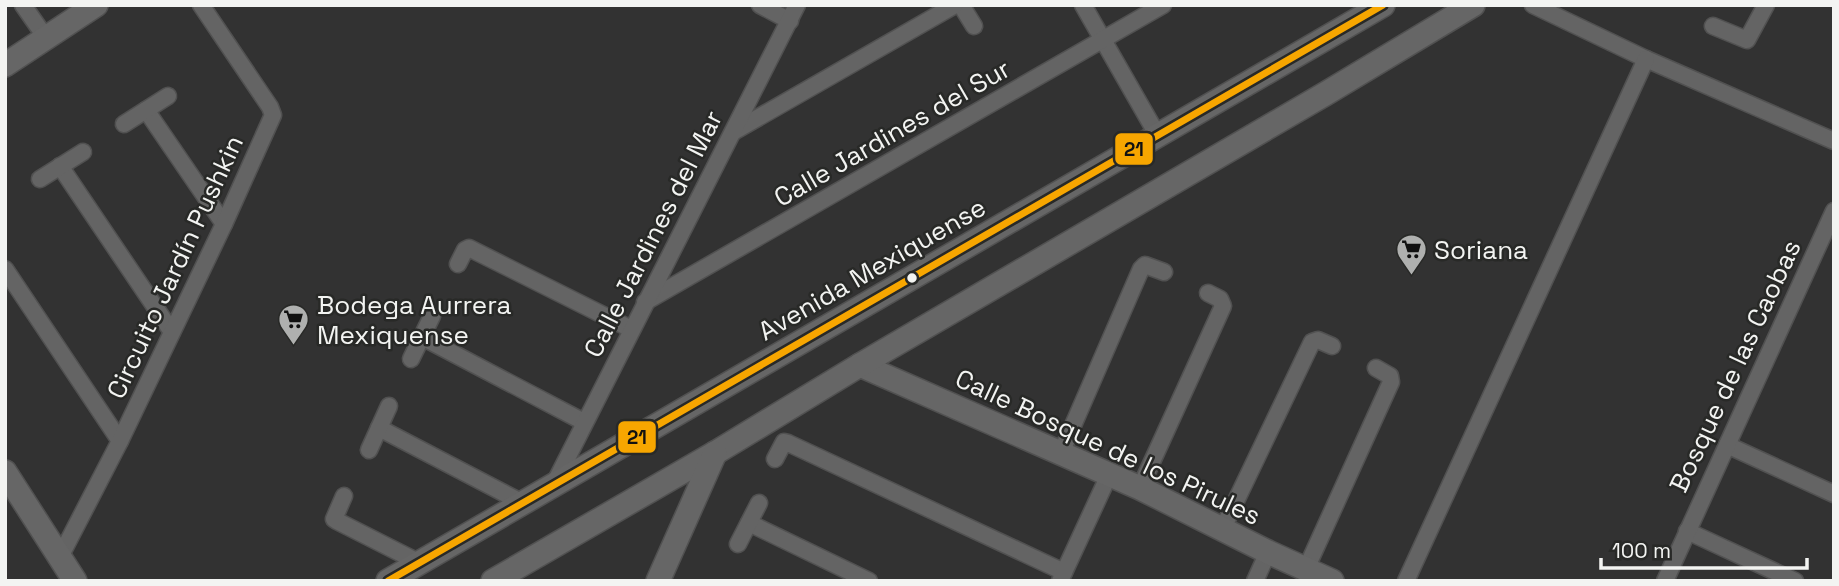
<svg xmlns="http://www.w3.org/2000/svg" width="1839" height="586" font-family="'Space Grotesk',sans-serif">
<rect width="100%" height="100%" fill="#323232"/>
<g fill="none" stroke-linecap="round" stroke-linejoin="round">
<defs>
<g id="street">
<polyline points="23,5 46,38"/>
<polyline points="760,5 790,21"/>
<polyline points="961,5 974,26"/>
<polyline points="1083,5 1158,136"/>
<polyline points="1533,5 1646,59 1834,141"/>
<polyline points="1713,26 1747,40 1766,5"/>
<polyline points="146,110 224,224"/>
<polyline points="124,124 168,96"/>
<polyline points="733,132 955,5"/>
<polyline points="60,166 172,332"/>
<polyline points="40,179 83,152"/>
<polyline points="458,264 465,250 469,248 631,329"/>
<polyline points="5,269 120,441"/>
<polyline points="645,302 1163,5"/>
<polyline points="422,337 584,422"/>
<polyline points="411,359 432,316"/>
<polyline points="379,428 523,503"/>
<polyline points="1727,445 1834,494"/>
<polyline points="369,450 389,406"/>
<polyline points="1061,453 1141,269 1145,265 1164,272"/>
<polyline points="775,459 784,442 788,443 1064,572"/>
<polyline points="554,484 797,5"/>
<polyline points="1140,488 1223,306 1220,299 1208,293"/>
<polyline points="344,496 334,519 337,521 420,563"/>
<polyline points="749,523 869,581"/>
<polyline points="1223,528 1312,342 1318,340 1332,346"/>
<polyline points="1687,531 1795,581"/>
<polyline points="738,544 759,503"/>
<polyline points="60,557 120,441 224,224 273,115 270,107 201,5"/>
<polyline points="1306,569 1391,382 1390,376 1376,368"/>
<polyline points="1060,581 1109,475"/>
<polyline points="1255,581 1268,552"/>
<polyline points="1406,581 1646,59"/>
<polyline points="1665,581 1834,211"/>
</g>
<g id="secondary">
<polyline points="5,65 96,5"/>
<polyline points="860,365 1140,488 1268,552 1332,581"/>
<polyline points="5,472 75,581"/>
<polyline points="388,581 1383,5"/>
<polyline points="493,581 715,453 860,365 1325,94 1473,5"/>
<polyline points="658,581 715,453"/>
</g>
</defs>
<!-- street casing -->
<use href="#street" stroke="#515151" stroke-width="19"/>
<!-- secondary casing -->
<use href="#secondary" stroke="#515151" stroke-width="26"/>
<!-- street -->
<use href="#street" stroke="#646464" stroke-width="16"/>
<!-- secondary -->
<use href="#secondary" stroke="#666" stroke-width="23"/>
<defs>
<polyline id="bus-1" points="388,581 1383,5"/>
</defs>
<!-- bus-1 casing -->
<use href="#bus-1" stroke="#282927" stroke-width="12"/>
<!-- bus-1 -->
<use href="#bus-1" stroke="#f7a600" stroke-width="7"/>
</g>
<!-- icons -->
<defs>
<symbol id="supermarket-pin" viewBox="-11 -11 22 30"><path d="M0 17L-7.5 6A9.5 9.5 0 1 1 7.5 6Z" fill="#afb0af" stroke="#282927"/><path d="M-6-5.5h2.5l.6 2H6L4.5 2H-2.5L-4.4-4H-6ZM-1.5 3.2a1.3 1.3 0 1 0 .1 0ZM3 3.2a1.3 1.3 0 1 0 .1 0Z" fill="#111"/></symbol>
</defs>
<g fill-rule="evenodd">
<use href="#supermarket-pin" x="1394" y="232" width="35" height="47"/>
<use href="#supermarket-pin" x="276" y="302" width="35" height="47"/>
</g>
<!-- markers -->
<circle fill="#f3f4f2" stroke="#282927" stroke-width="2.5" cx="912" cy="278" r="6"/>
<g text-anchor="middle" dominant-baseline="central" stroke-width="5" stroke-linejoin="round" paint-order="stroke">
<!-- street labels -->
<g font-size="26" fill="#f3f4f2" stroke="#282927">
<text transform="translate(892 133) rotate(-30)">Calle Jardines del Sur</text>
<text transform="translate(653 234) rotate(-63)">Calle Jardines del Mar</text>
<text transform="translate(175 267) rotate(-65)">Circuito Jardín Pushkin</text>
<text transform="translate(872 269) rotate(-30)">Avenida Mexiquense</text>
<text transform="translate(1735 366) rotate(-65)">Bosque de las Caobas</text>
<text transform="translate(1108 447) rotate(25)">Calle Bosque de los Pirules</text>
</g>
<!-- poi labels -->
<g font-size="26" fill="#f3f4f2" stroke="#282927" text-anchor="start">
<text x="1434" y="250">Soriana</text>
<text x="317" y="305">Bodega Aurrera<tspan x="317" dy="30">Mexiquense</tspan></text>
</g>
</g>
<g stroke="#282927" stroke-width="2.5">
<rect x="1114" y="132" width="40" height="34" rx="7" fill="#f7a600"/>
<rect x="617" y="420" width="40" height="34" rx="7" fill="#f7a600"/>
</g>
<g font-size="19" text-anchor="middle" font-weight="bold" fill="#111">
<text x="1134" y="156">21</text>
<text x="637" y="444">21</text>
</g>
<!-- border -->
<rect width="1839" height="586" fill="none" stroke="#f3f4f2" stroke-width="14"/>
<!-- scale -->
<path d="M1601 558v10h206v-10" fill="none" stroke="#f3f4f2" stroke-width="3.5"/>
<text x="1612" y="558" font-size="21" fill="#f3f4f2" stroke="#282927" stroke-width="5" paint-order="stroke">100 m</text>
</svg>
